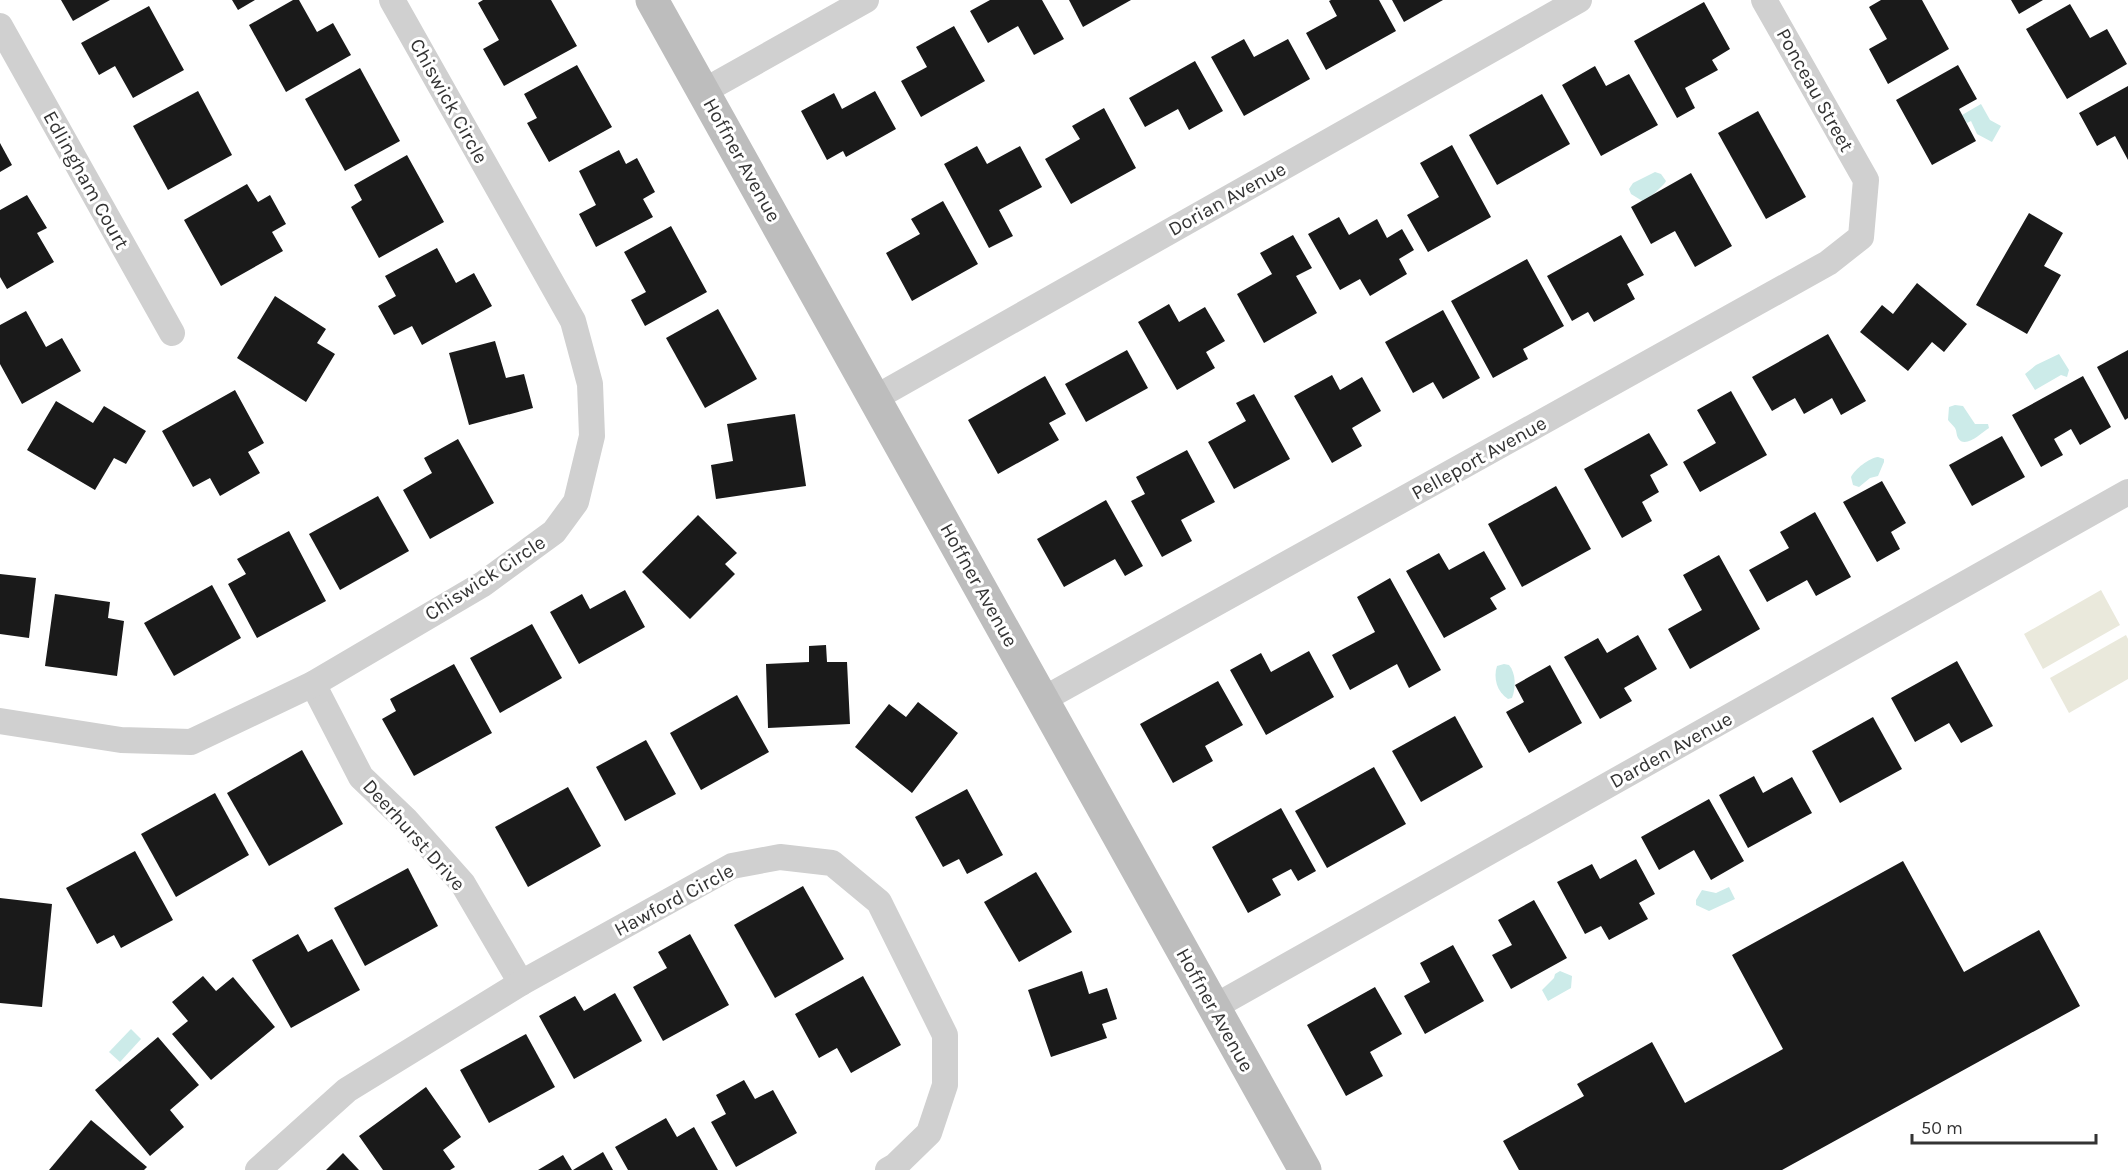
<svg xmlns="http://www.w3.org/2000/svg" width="2128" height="1170" font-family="Karla,sans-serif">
<rect width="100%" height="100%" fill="#fff"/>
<!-- green -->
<g fill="#eae9dc">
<polygon points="2101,590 2120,625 2043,669 2024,634"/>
<polygon points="2126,635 2128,639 2128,679 2069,713 2050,678"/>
</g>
<!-- water -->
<g fill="#ccebe9">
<polygon points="1981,104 1990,120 2001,126 1992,142 1977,134 1971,121 1967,123 1962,115"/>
<path d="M1655 172 1661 174 1666 181C1664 186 1648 198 1644 202L1631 194 1629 189 1633 183Z"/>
<polygon points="2059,354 2069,370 2067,377 2061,375 2035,390 2025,374 2036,365"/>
<path d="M1955 405 1963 406 1975 424H1988L1989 428C1982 432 1965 450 1958 438 1956 435 1957 431 1955 428 1953 425 1950 423 1948 420L1949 407Z"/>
<path d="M1878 457 1884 459V462L1878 476 1870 478 1859 487 1853 485 1851 477C1855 469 1869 458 1878 457Z"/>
<path d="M1504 664 1509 665C1516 673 1516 688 1512 698L1508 699C1497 692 1493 678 1497 666Z"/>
<polygon points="1729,887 1735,899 1709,911 1696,905 1696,900 1702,890 1716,893"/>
<polygon points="1560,971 1572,976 1571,988 1548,1001 1542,990 1554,978 1555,974"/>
<polygon points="131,1029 141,1039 120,1062 109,1052"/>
</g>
<!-- building -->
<g fill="#1a1a1a">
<polygon points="61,0 110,0 73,21"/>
<polygon points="232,0 255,0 238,10"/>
<polygon points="293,0 299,0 317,32 333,23 351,55 286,92 249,25"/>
<polygon points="483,0 551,0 577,46 504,86 483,49 499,40 478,3"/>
<polygon points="990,0 1042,0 1064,39 1034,55 1018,26 988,43 970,11"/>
<polygon points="1069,0 1131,0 1083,27"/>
<polygon points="1331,0 1379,0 1396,31 1326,70 1306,33 1337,16 1329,1"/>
<polygon points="1392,0 1443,0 1404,22"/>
<polygon points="1881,0 1922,0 1949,49 1888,84 1869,49 1887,39 1869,7"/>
<polygon points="2011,0 2043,0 2019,14"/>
<polygon points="1704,2 1730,49 1712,60 1718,70 1685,88 1695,108 1677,118 1634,41"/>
<polygon points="2070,4 2090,38 2107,29 2127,64 2067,99 2026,29"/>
<polygon points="149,6 184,70 133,98 115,66 99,75 81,43"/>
<polygon points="954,26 985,81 921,117 901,81 927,67 916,47"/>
<polygon points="1244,39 1254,57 1288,39 1310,79 1244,116 1211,57"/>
<polygon points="1195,61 1223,111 1189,130 1178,109 1145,127 1129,98"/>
<polygon points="577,65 612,127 549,162 527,123 537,118 524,94"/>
<polygon points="1958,65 1977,99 1959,109 1976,141 1932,165 1896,100"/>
<polygon points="1595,66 1606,86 1629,74 1658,125 1601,156 1562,85"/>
<polygon points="360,68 400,141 345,171 305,99"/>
<polygon points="2128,86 2128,160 2115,136 2097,146 2079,113"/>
<polygon points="198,91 232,155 168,190 133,126"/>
<polygon points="875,91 896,129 846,157 843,151 827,160 801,111 834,93 842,109"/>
<polygon points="1542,94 1570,144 1497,185 1469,135"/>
<polygon points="1104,108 1136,168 1071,204 1045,159 1080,139 1072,126"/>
<polygon points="1758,111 1806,197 1766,219 1718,133"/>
<polygon points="0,143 12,165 0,172"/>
<polygon points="1452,145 1491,217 1428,252 1407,215 1439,197 1420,163"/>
<polygon points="977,146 987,164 1020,146 1042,187 999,210 1013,236 989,248 944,164"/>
<polygon points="619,150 626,164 637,158 655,192 643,199 653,217 596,247 579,214 596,205 579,171"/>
<polygon points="407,155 444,222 379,258 351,207 362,200 354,185"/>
<polygon points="1691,173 1732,246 1695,267 1675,231 1651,244 1631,207"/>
<polygon points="247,184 258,202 270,195 286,224 272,232 283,251 221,286 184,220"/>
<polygon points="27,195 47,228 37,233 54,262 7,289 0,277 0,210"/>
<polygon points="943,201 978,264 912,301 886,253 920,234 911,219"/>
<polygon points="2029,213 2063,233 2044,266 2061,275 2027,334 1976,305"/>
<polygon points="1339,217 1349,235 1377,219 1387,238 1402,229 1414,250 1399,259 1407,274 1370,296 1360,279 1340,290 1308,234"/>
<polygon points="671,226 707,292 645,326 631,300 646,292 624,252"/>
<polygon points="1293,235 1312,268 1296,276 1317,313 1264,343 1237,294 1272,274 1260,253"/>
<polygon points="1621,235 1644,275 1627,284 1635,299 1594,322 1588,312 1572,321 1547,276"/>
<polygon points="437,248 456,283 474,273 492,306 422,345 412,326 394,335 378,306 396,296 385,276"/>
<polygon points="1527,259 1564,326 1523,349 1528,359 1493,378 1451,301"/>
<polygon points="1917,283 1967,324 1944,352 1932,342 1908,371 1860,332 1882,305 1893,314"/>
<polygon points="275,296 326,329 317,343 335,354 306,402 237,358"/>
<polygon points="1169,304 1179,322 1205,307 1225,341 1206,352 1215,368 1177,390 1138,322"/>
<polygon points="718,309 757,379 705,408 666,338"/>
<polygon points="1443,310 1480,378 1443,399 1433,382 1413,393 1385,342"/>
<polygon points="26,311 46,347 62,338 81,371 22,404 0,364 0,325"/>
<polygon points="1828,334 1866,401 1841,415 1832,398 1804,414 1795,398 1772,411 1752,377"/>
<polygon points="495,341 506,378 524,374 533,408 469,425 449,353"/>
<polygon points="1127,350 1148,388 1086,422 1065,384"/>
<polygon points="2128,350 2128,418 2125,420 2097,367"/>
<polygon points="1332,375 1340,390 1362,377 1381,411 1352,428 1362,446 1332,463 1294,396"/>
<polygon points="1045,376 1066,414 1049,423 1059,440 998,474 968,420"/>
<polygon points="2083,376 2111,427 2080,445 2071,429 2054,439 2063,455 2041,467 2012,415"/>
<polygon points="235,390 264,443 248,452 260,473 220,496 210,478 193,487 162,431"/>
<polygon points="1731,391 1767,455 1700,492 1683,462 1716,443 1697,410"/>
<polygon points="1254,394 1290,459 1234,489 1208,442 1246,421 1236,403"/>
<polygon points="56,401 93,423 104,406 146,431 126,464 114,458 95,490 27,450"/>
<polygon points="795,414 806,486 716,499 711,465 733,461 727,424"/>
<polygon points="1649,433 1668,465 1650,475 1659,492 1642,502 1652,521 1622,538 1584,469"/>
<polygon points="2002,436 2025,477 1972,506 1949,465"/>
<polygon points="458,439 494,503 430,539 403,490 432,473 424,458"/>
<polygon points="1187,450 1215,502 1181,520 1192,541 1162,557 1131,501 1145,494 1136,477"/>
<polygon points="1882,481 1906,523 1891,532 1900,549 1877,562 1843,502"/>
<polygon points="1556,486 1591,549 1522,587 1488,524"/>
<polygon points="378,496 409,551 340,590 309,534"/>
<polygon points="1106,500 1143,566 1125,576 1115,559 1064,587 1037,539"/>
<polygon points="1815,512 1851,577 1816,596 1807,580 1767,602 1749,570 1789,548 1780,532"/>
<polygon points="698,515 737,553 725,564 735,574 690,619 642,572"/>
<polygon points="289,531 326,601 257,638 228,584 246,574 237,559"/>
<polygon points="1484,551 1506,589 1490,598 1497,609 1444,638 1406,571 1439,553 1449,570"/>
<polygon points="1719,555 1760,629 1690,669 1668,629 1702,610 1683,575"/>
<polygon points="0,574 36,578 29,638 0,634"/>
<polygon points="1390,578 1441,670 1409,688 1397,664 1350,690 1332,655 1375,632 1357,597"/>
<polygon points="212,585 241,638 174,676 144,623"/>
<polygon points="625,590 645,627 579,664 550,612 582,594 590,609"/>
<polygon points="55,594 110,602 108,618 124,621 117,676 45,666"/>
<polygon points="532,624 562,678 500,713 470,658"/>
<polygon points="1638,635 1657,669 1624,688 1632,701 1600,719 1564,657 1598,638 1607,653"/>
<polygon points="826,645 827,662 847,662 850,724 768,728 766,664 809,662 809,646"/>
<polygon points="1309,651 1334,697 1266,735 1230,670 1261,653 1271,672"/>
<polygon points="1957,661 1993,726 1961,743 1949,723 1915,742 1891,698"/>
<polygon points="454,664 492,733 414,776 382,719 396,711 390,699"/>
<polygon points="1550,665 1582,723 1529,753 1506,712 1524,702 1515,685"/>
<polygon points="1218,681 1243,725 1205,746 1213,761 1173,783 1140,724"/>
<polygon points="737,695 769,752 701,790 670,733"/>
<polygon points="918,702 958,733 912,793 855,747 889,704 906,717"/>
<polygon points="1455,716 1483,767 1421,802 1392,751"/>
<polygon points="1873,717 1902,769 1840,803 1812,751"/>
<polygon points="646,740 676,794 625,821 596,767"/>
<polygon points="302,750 343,824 269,866 227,793"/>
<polygon points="1374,767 1406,824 1327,868 1295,811"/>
<polygon points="1754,776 1763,793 1792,777 1812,813 1748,848 1719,795"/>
<polygon points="568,787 601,846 528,887 495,827"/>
<polygon points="967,789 1003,855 967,874 959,859 943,867 915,817"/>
<polygon points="215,793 249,855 176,897 141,834"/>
<polygon points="1709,799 1744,861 1711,880 1694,850 1659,870 1641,837"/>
<polygon points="1281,808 1316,871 1298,881 1291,869 1272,879 1281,895 1248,913 1212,847"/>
<polygon points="135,851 173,920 121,948 114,935 97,944 66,888"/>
<polygon points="1636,859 1655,894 1639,903 1648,919 1609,940 1601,926 1585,934 1557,882 1592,864 1600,879"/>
<polygon points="1903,861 1964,972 2039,930 2080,1006 1782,1170 1519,1170 1503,1141 1584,1096 1577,1084 1652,1042 1685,1103 1783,1049 1732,955"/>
<polygon points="408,868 438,926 365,966 334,908"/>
<polygon points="1036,872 1072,932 1019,962 984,902"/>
<polygon points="803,886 844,959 775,998 734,925"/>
<polygon points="0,898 52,904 42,1007 0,1003"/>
<polygon points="1534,900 1567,958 1511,989 1492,955 1512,945 1498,920"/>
<polygon points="298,934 308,952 332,939 360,990 291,1028 252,960"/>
<polygon points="690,934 729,1005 663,1041 633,987 667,968 658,952"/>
<polygon points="1453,945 1484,1001 1425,1034 1404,996 1430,982 1420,963"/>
<polygon points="1082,971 1089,994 1107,988 1117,1019 1102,1024 1107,1038 1051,1057 1028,990"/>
<polygon points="203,976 216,991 233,977 275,1027 211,1080 172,1034 188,1021 172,1002"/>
<polygon points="863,976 901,1045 851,1073 837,1048 819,1058 795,1014"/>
<polygon points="1375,987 1402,1034 1370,1052 1383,1076 1346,1096 1307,1025"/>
<polygon points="615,993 642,1041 574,1079 539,1016 575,996 584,1011"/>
<polygon points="526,1034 555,1087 489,1123 460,1070"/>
<polygon points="158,1037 199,1085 170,1110 184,1127 150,1156 95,1090"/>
<polygon points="744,1080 755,1099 773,1090 797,1133 736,1167 711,1122 726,1114 716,1095"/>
<polygon points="426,1087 461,1137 443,1150 455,1167 450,1170 383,1170 359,1136"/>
<polygon points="666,1118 677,1137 694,1127 718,1170 628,1170 615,1147"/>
<polygon points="91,1120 147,1167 144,1170 49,1170"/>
<polygon points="603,1152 613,1170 573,1170"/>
<polygon points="343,1153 359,1170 326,1170"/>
<polygon points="563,1155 572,1170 538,1170"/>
</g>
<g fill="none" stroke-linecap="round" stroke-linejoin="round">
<!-- street -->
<g stroke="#d0d0d0" stroke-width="26">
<polyline points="0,26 172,333"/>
<polyline points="704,91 866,0"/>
<polyline points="875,398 1579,0"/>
<polyline points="313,684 361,777 406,820 463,884 521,983"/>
<polyline points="1042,700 1828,263 1861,237 1866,180 1764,0"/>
<polyline points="0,721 121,740 191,742 313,684 483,584 554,532 576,502 592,436 590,384 573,321 392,0"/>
<polyline points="1214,1007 2128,492"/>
<polyline points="258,1170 347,1090 521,983 732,866 780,857 832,863 879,902 945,1035 945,1085 929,1133 895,1166 888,1170"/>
</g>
<!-- secondary -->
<polyline stroke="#bdbdbd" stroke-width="33" points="652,0 1305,1170"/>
</g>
<g text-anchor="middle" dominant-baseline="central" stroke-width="6" stroke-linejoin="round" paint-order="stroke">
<!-- street labels -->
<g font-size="20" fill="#333" stroke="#fff">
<text transform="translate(1815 90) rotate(61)">Ponceau Street</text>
<text transform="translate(449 101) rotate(61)">Chiswick Circle</text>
<text transform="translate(742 160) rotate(61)">Hoffner Avenue</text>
<text transform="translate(86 180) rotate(61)">Edlingham Court</text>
<text transform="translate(1227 199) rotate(-29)">Dorian Avenue</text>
<text transform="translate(1479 458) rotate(-29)">Pelleport Avenue</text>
<text transform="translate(485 578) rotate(-33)">Chiswick Circle</text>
<text transform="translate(979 585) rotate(61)">Hoffner Avenue</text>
<text transform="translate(1671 750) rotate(-29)">Darden Avenue</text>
<text transform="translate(414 835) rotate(48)">Deerhurst Drive</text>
<text transform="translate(674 900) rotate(-28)">Hawford Circle</text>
<text transform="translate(1215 1010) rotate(61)">Hoffner Avenue</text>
</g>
</g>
<!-- scale -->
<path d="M1912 1134v9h184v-9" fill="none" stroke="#333333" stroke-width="3"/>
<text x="1921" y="1134" font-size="18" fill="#333333" stroke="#ffffff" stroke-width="4.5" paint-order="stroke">50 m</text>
</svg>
